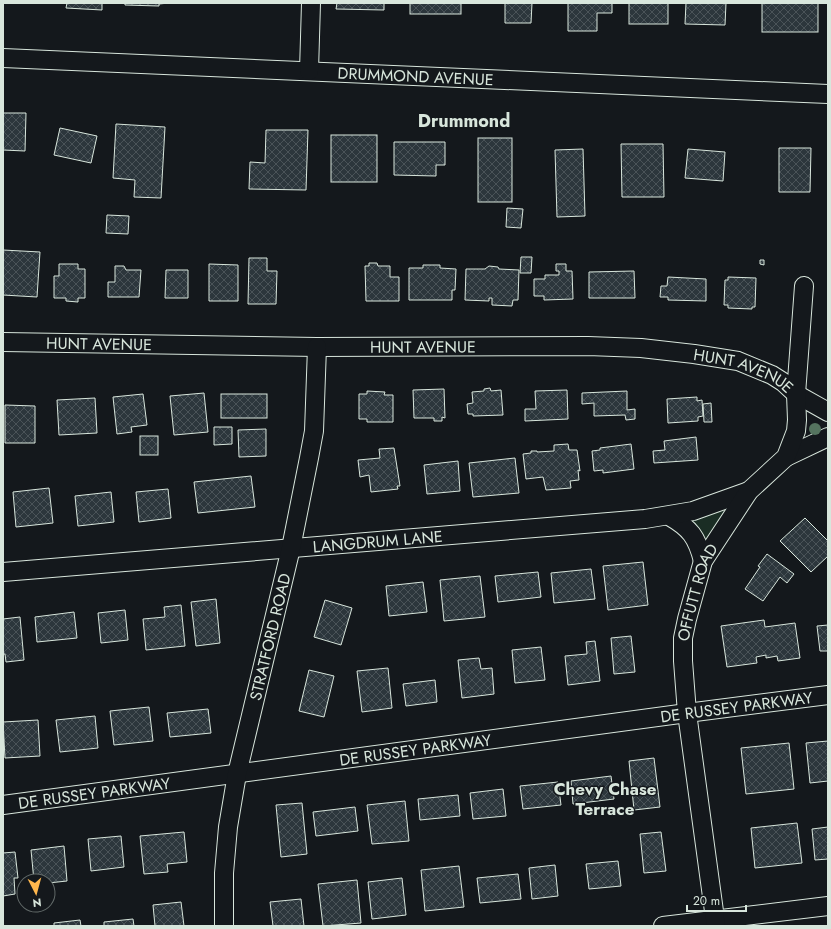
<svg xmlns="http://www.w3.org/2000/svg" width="831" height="929" font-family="Jost,sans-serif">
<defs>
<pattern id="building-cross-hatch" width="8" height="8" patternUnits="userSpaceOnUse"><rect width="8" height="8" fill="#2c363c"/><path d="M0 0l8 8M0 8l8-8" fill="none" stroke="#4a5358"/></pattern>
</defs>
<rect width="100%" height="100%" fill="#14181c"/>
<!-- green -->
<polygon fill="#1a2d24" stroke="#939e99" points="733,502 705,543 689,520"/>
<!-- building -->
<g fill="url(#building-cross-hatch)" stroke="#d8e6dc">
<polygon points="67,3 102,3 102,10 66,8"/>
<polygon points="125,3 169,3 159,4 159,6 125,5"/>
<polygon points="337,3 384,3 384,10 336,9"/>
<rect x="410" y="3" width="51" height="11"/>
<polygon points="505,3 532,3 531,23 505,23"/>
<polygon points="568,3 612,3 612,13 597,13 597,31 568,31"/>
<rect x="629" y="3" width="39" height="21"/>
<polygon points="686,3 726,3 725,25 685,24"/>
<rect x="762" y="3" width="56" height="29"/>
<polygon points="3,113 26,113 25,151 3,150"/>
<polygon points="116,124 165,127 161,198 134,197 135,180 113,178"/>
<polygon points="60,128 97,136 91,163 54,155"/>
<polygon points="266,130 308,130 306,190 249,189 250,162 265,163"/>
<rect x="331" y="135" width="46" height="47"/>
<rect x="478" y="138" width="34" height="64"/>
<polygon points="394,142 445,142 445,165 436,165 436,176 394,175"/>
<polygon points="621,144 663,144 664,197 622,197"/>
<polygon points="779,148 811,148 810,192 779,192"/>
<polygon points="583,149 585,216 557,217 555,150"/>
<polygon points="688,149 725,152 723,181 685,178"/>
<polygon points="507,208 523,209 521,228 506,227"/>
<polygon points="107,215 129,216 128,234 106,233"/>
<polygon points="3,250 40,252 37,297 3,295"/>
<polygon points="521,257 532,257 531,273 520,273"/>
<polygon points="249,258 267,258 267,271 277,271 276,304 248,304"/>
<polygon points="760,260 764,260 764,265 760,264"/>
<polygon points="369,263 377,263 378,266 390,266 390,277 399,277 399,301 366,301 365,266 369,266"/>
<polygon points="59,264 78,264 78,269 85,269 85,298 78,298 78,302 66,301 66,298 54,298 54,276 59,276"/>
<polygon points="209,264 238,265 238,301 209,301"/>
<polygon points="556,264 566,264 566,271 572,271 573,299 544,300 544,296 534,296 534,279 545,279 545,275 559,275 559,271 556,271"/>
<polygon points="423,265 440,265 440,268 456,269 455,290 452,290 452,300 409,300 409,268 423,268"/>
<polygon points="115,266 124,266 126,270 141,270 139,297 108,297 108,282 115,282"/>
<polygon points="489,266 498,267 499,269 519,270 518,300 513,300 512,306 492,305 492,298 489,298 489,301 465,300 466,269 485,269"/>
<polygon points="166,270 188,270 188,298 165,298"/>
<polygon points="634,271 635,298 589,298 589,272"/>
<polygon points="668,277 706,279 706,301 668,300 668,297 660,297 661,286 667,286"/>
<polygon points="728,277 756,278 755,307 752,307 752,309 728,308 728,305 724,305 725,280 728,280"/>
<polygon points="490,388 491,391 501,390 503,415 473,416 473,414 468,414 467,404 473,403 472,392 484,391 484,389"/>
<polygon points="444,389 445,418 442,417 442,421 434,421 434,418 414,418 413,390"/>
<polygon points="567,390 568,419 525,421 525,409 536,409 535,391"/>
<polygon points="367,391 385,392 384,395 393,395 393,422 367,422 367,419 359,419 359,394 367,394"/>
<polygon points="627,391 627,410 635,409 635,419 626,420 625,415 594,416 594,403 582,404 582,393"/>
<polygon points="204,393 208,432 174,435 170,396"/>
<polygon points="143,394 147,425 131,427 132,432 117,434 113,397"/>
<rect x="221" y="394" width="46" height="24"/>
<polygon points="697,397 697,401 702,400 703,416 698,417 698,421 668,423 667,399"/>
<polygon points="95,398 97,433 59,435 57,400"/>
<polygon points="711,403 712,422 704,422 703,404"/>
<polygon points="5,405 35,406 35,443 5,443"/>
<polygon points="214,427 232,427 232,444 214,445"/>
<polygon points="266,429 266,456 239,457 238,430"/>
<rect x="140" y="436" width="18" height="19"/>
<polygon points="696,437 698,460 654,463 653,451 665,450 664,441"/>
<polygon points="568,444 569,450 577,450 580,471 578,470 579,480 570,481 571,488 546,490 543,477 526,479 523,454 531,453 531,451 537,451 537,452 554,451 554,445"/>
<polygon points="631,444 634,469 603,473 603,470 594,471 592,451 600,450 600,448"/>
<polygon points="394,448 400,486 397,486 398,489 371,492 369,475 360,477 358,460 380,458 379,449"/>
<polygon points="515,458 519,493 473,497 469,463"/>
<polygon points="458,461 460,491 427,494 424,465"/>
<polygon points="251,476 255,507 198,513 194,482"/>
<polygon points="49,488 53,523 16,527 13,492"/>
<polygon points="168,489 171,518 139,522 136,492"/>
<polygon points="111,492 114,522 78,526 75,496"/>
<polygon points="805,518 828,541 828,556 811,572 780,541"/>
<polygon points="767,554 794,574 787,583 780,577 763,601 745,589 760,567 758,566"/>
<polygon points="643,562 648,605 608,610 603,566"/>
<polygon points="591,569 595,599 554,603 551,573"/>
<polygon points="538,572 541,597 498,602 495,576"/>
<polygon points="480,576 485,617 444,621 440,580"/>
<polygon points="423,582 427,612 389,616 386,586"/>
<polygon points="216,599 220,643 196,646 191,602"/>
<polygon points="325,600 352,608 341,645 314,637"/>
<polygon points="181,605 185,646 146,650 143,619 165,617 164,607"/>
<polygon points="125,610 128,640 101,643 98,613"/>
<polygon points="74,612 77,638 37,642 35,617"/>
<polygon points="20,617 24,660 6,662 5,654 3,654 3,619"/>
<polygon points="764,620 765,627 795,623 800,658 778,661 777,656 766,658 766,655 756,657 757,663 727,667 721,626"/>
<polygon points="828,625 828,651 820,651 817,626"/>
<polygon points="631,636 635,672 614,674 611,638"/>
<polygon points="595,641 600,681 568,685 565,656 587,654 586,642"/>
<polygon points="541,647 545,680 515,683 512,650"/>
<polygon points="479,658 481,669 492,668 494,694 462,698 458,660"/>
<polygon points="388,668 392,708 362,712 357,671"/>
<polygon points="309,670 334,676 324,717 299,711"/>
<polygon points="435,680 437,702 406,706 403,684"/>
<polygon points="149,707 153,741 114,745 110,711"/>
<polygon points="208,709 211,733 170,737 167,713"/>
<polygon points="95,716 98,748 60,752 56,720"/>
<polygon points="38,720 40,756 5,758 3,722"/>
<polygon points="828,741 828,781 810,783 806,743"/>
<polygon points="789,743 794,789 746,794 741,748"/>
<polygon points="654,758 660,807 634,810 629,761"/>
<polygon points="611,776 614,799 573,804 571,781"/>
<polygon points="558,782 561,805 523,809 520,786"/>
<polygon points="503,789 506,816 473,819 470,793"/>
<polygon points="458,795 460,816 420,820 418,799"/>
<polygon points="405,801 409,841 372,844 367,805"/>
<polygon points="302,803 307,854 281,857 276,805"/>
<polygon points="355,807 358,831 316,836 313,812"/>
<polygon points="797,823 802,863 755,868 751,828"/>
<polygon points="828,827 828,859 815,860 812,829"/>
<polygon points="184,832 187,862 167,864 168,872 144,874 140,836"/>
<polygon points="661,832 666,871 644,873 640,834"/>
<polygon points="121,836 124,867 91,871 88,839"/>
<polygon points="64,846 67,881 48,883 48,881 34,881 31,850"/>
<polygon points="15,852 18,878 14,878 15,894 3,896 3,853"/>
<polygon points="618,861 621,886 589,889 586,864"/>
<polygon points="555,865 558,896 532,899 529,868"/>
<polygon points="459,866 464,907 425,911 421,870"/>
<polygon points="518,874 521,899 480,903 477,878"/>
<polygon points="402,878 406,915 372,919 368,882"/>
<polygon points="357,880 361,923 323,926 318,884"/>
<polygon points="301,899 304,926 273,926 270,902"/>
<polygon points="181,902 184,926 155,926 153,905"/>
<polygon points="133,919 134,926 104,926 104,922"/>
<polygon points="80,920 81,926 54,926 54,923"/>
</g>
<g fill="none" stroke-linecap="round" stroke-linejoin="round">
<defs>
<g id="street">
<path id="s1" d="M3 58 828 94"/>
<polyline points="309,71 311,3"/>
<path id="s2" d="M3 342 317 347 588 346 641 348 694 354 738 361 772 375 783 382 796 394 828 412"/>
<polyline points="786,457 828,437"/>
<path d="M669 516C690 528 697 537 703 561"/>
<path id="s3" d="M3 572 645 519 693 511 749 491"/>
<path id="s4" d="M3 805 687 713 828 695"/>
<path id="s5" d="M224 926V873L228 827 237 774 291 548 309 458 314 431 317 347"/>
<polyline points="663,926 828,906"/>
<path id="s6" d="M716 926 687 713 683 661V638L687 619 703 561 749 491 786 457 796 431 797 420 796 394 804 286"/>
</g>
</defs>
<!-- street casing -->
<use href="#street" stroke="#d8e6dc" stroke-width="20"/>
<!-- street -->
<use href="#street" stroke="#14181c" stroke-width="18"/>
</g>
<!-- trees -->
<circle fill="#55745f" cx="815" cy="429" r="6"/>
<g text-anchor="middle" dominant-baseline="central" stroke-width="3" stroke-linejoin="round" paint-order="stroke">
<!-- street labels -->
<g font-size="16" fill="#d8e6dc" stroke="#14181c">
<text stroke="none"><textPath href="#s1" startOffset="413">DRUMMOND AVENUE</textPath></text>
<text stroke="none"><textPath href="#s2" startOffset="96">HUNT AVENUE</textPath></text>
<text stroke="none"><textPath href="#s2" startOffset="420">HUNT AVENUE</textPath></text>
<text stroke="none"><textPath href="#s2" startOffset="744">HUNT AVENUE</textPath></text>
<text stroke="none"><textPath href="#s3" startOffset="376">LANGDRUM LANE</textPath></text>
<text stroke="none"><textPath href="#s6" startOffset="338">OFFUTT ROAD</textPath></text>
<text stroke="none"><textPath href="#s5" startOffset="294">STRATFORD ROAD</textPath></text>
<text stroke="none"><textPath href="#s4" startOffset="740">DE RUSSEY PARKWAY</textPath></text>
<text stroke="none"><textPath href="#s4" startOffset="416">DE RUSSEY PARKWAY</textPath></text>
<text stroke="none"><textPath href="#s4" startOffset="92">DE RUSSEY PARKWAY</textPath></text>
</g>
<!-- neighbourhood labels -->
<g font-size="17" font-weight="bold" fill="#d8e6dc" stroke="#14181c">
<text x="605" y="789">Chevy Chase<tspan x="605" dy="20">Terrace</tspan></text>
</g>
<!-- quarter labels -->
<g font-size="18" font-weight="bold" fill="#d8e6dc" stroke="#14181c">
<text x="464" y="121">Drummond</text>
</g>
</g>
<!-- border -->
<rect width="831" height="929" fill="none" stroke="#d8e6dc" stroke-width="8"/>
<!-- north arrow -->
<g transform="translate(36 893) rotate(174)"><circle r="19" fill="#14181c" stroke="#626a69"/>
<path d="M0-3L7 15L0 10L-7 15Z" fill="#ffb74d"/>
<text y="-6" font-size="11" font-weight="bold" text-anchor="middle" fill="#d8e6dc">N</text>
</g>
<!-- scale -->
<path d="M687 905v6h59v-6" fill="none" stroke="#d8e6dc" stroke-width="2"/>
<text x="693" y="905" font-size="12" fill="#d8e6dc" stroke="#14181c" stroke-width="3" paint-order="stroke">20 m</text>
</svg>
